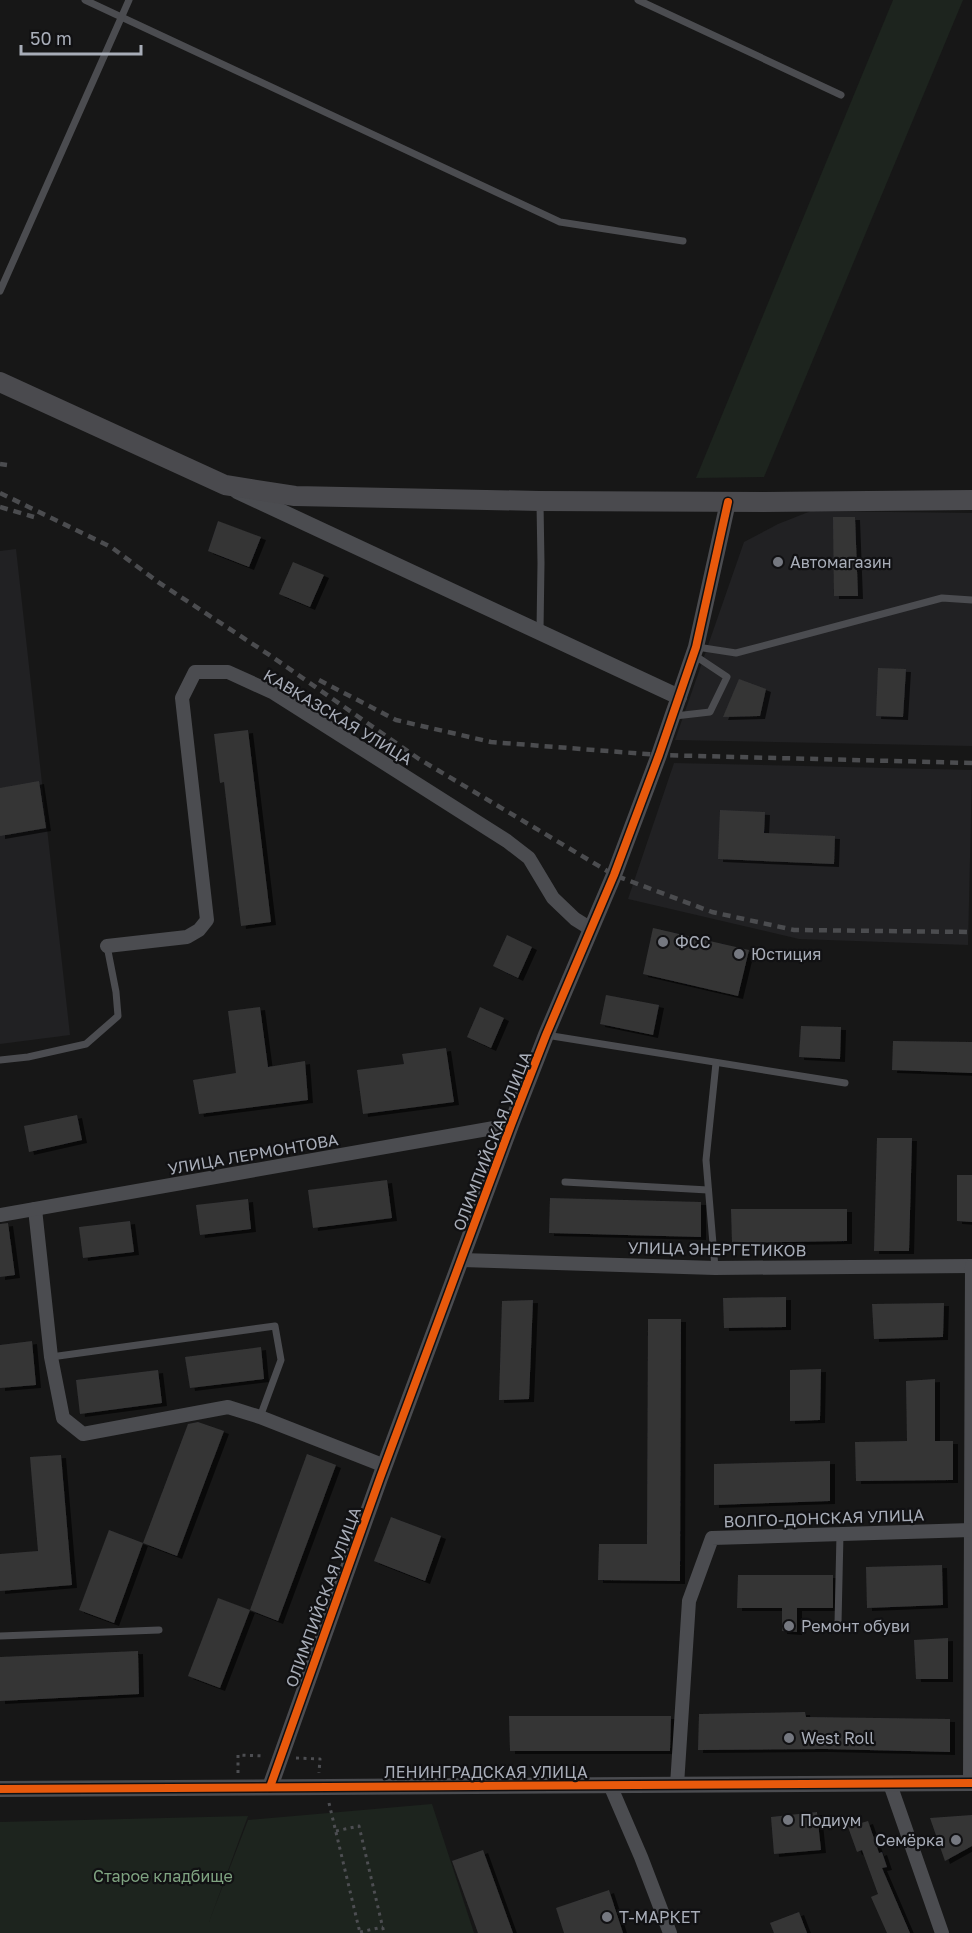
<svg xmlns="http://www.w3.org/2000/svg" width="972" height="1933" font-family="'Golos Text',sans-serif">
<defs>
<filter id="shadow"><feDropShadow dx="5" dy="3" stdDeviation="0" flood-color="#0009"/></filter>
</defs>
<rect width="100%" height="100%" fill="#171717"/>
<!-- built -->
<g fill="#212123">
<polygon points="811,511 972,513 972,746 675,740 744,542 778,524"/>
<polygon points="16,549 70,1035 0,1044 0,551"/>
<polygon points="674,763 972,770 968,945 799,939 628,899"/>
</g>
<!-- green -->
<g fill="#1d241e">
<polygon points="893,0 963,0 764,477 696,478"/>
<polygon points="432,1804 474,1933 0,1933 0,1822 248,1816 209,1922 248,1820"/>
</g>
<!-- building -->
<g fill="#353536" filter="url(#shadow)">
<polygon points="833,517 855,517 858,596 834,596"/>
<polygon points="218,521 261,537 249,567 208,551"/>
<polygon points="293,562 324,575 310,607 279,594"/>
<polygon points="878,668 906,669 903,717 876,716"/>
<polygon points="739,679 766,689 760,716 723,717"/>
<polygon points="248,730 271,922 241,926 224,782 220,783 214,734"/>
<polygon points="39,781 46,828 0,836 0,788"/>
<polygon points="720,810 765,812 764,833 835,836 834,864 718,859"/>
<polygon points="653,928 749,950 738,996 643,974"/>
<polygon points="507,935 532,947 518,978 493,966"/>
<polygon points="606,995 659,1005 653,1035 600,1024"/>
<polygon points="260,1007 268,1067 305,1061 308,1100 199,1114 193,1080 236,1073 228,1011"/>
<polygon points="480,1007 504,1018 491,1048 467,1037"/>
<polygon points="801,1026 841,1027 840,1059 799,1057"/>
<polygon points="893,1041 972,1042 972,1073 892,1070"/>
<polygon points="446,1048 454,1102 363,1114 357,1070 404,1064 402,1054"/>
<polygon points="77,1115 82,1140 29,1152 24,1126"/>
<polygon points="877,1138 912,1138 909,1251 874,1251"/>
<polygon points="957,1175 972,1175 972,1222 957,1221"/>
<polygon points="387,1180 392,1218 313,1228 308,1190"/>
<polygon points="550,1198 701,1202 701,1237 549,1233"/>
<polygon points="248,1199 251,1229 200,1235 196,1205"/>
<polygon points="731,1209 847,1209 847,1241 732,1243"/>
<polygon points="130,1221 134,1252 83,1258 79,1227"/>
<polygon points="8,1223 15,1275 0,1277 0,1224"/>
<polygon points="786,1297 786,1327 724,1328 723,1298"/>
<polygon points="533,1300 529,1399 499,1400 502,1301"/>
<polygon points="944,1303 943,1337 874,1339 872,1304"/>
<polygon points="648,1319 681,1319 680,1581 598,1580 599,1544 647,1544"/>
<polygon points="32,1341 36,1385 0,1388 0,1345"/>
<polygon points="261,1347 264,1379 190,1388 185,1357"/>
<polygon points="821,1369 820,1420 790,1421 790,1370"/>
<polygon points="158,1370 162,1403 80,1414 76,1380"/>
<polygon points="935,1379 935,1441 953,1441 953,1480 856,1481 855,1442 907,1441 906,1381"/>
<polygon points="198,1422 224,1431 177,1556 143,1543 188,1424"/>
<polygon points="307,1454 336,1465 278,1621 250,1610"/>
<polygon points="61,1455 72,1585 0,1591 0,1554 38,1551 30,1457"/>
<polygon points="830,1461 830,1501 714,1505 714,1464"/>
<polygon points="391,1517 441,1536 425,1581 374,1561"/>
<polygon points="109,1530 143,1543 114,1623 79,1610"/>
<polygon points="942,1565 943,1605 867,1608 866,1567"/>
<polygon points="738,1575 833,1575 833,1608 797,1608 797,1632 782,1631 782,1608 737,1608"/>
<polygon points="218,1598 250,1610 220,1688 188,1676"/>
<polygon points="948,1638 948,1679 916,1679 914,1640"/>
<polygon points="138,1651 139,1694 0,1701 0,1657"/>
<polygon points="805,1712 806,1717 950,1719 950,1752 825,1749 698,1750 699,1714"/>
<polygon points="509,1716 671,1716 670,1751 510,1751"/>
<polygon points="817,1812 821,1850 774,1854 771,1817"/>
<polygon points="972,1815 972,1846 945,1861 930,1818"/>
<polygon points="868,1821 879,1853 882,1852 887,1867 882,1868 910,1933 887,1933 871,1897 878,1894 862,1850 857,1852 848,1827"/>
<polygon points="483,1850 513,1933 478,1933 452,1861"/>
<polygon points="609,1890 623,1933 564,1933 556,1908"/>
<polygon points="799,1912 807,1933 774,1933 770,1923"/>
</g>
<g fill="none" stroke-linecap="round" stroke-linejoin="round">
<!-- path -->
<g stroke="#4d4e52" stroke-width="3" stroke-dasharray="3 4.5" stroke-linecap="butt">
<polyline points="296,1758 320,1759 319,1773"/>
<polyline points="238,1773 238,1755 265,1756"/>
<polyline points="329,1803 360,1933"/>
<polyline points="336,1831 359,1826 384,1933"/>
<polyline points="360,1932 383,1927"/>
</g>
<!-- service -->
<g stroke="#4b4c50" stroke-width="7">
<polyline points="85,0 560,222 683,241"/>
<polyline points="638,0 841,95"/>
<polyline points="0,291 129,0"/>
<polyline points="540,503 541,563 540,630"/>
<polyline points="697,647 736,653 942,598 972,600"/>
<polyline points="675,716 710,712 727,677 694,655"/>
<polyline points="546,1035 845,1083"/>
<polyline points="0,1060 28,1057 86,1044 118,1016 116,992 107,946"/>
<polyline points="565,1182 708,1190"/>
<polyline points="715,1268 706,1160 716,1063"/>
<polyline points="51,1357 275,1326 281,1360 260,1417"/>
<polyline points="838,1623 840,1534"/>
<polyline points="0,1636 159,1630"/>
</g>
<!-- minor -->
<g stroke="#4b4c50" stroke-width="14">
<polyline points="107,946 187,937 199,930 207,920 182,698 195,672 228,672 274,693 507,841 529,858 553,898 575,919 591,929"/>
<polyline points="35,1209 51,1357 63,1418 83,1434 228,1407 260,1417 385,1466"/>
<polyline points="0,1215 511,1125"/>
<polyline points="462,1260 715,1268 972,1266"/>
<polyline points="970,1783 972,1266"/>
<polyline points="890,1784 942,1933"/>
<polyline points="610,1785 641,1857 670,1933"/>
<polyline points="677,1785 689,1601 712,1538 971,1530"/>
</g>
<!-- tertiary -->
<g stroke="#4b4c50" stroke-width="16">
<polyline points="237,491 679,697"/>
<polyline points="270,1787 380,1478 511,1125 546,1035 614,875 659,755 696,647 728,502"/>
<polyline points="0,1789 972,1783"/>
</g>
<!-- secondary -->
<polyline stroke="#4a4a4e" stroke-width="20" points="0,382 225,485 295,496 539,501 764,502 972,500"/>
<!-- rail -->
<g stroke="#4b4c4f" stroke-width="4.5" stroke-dasharray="8 6" stroke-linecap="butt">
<polyline points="0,464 7,465"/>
<polyline points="0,493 111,547 158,582 271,656 419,759 614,875 712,912 794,930 972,932"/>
<polyline points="0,507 34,517"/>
<polyline points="319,680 396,720 491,742 659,755 972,763"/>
</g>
<defs>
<g id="cycleway">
<polyline points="270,1787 380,1478 511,1125 546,1035 614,875 659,755 696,647 728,502"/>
<polyline points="0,1789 972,1783"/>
</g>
</defs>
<!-- cycleway casing -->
<use href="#cycleway" stroke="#111113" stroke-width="11"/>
<!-- cycleway -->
<use href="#cycleway" stroke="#e8590c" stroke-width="8"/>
</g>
<!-- markers -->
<g fill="#757880" stroke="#111113" stroke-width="2">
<circle cx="778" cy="562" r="6"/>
<circle cx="663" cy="942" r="6"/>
<circle cx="739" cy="954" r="6"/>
<circle cx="789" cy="1626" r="6"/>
<circle cx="789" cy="1738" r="6"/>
<circle cx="788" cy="1820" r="6"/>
<circle cx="956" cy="1840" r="6"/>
<circle cx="607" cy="1917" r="6"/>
</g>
<g text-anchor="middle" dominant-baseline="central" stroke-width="4.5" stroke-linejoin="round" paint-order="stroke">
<!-- poi labels -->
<g font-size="16" fill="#a8adb8" stroke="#111113" text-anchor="start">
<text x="790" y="562">Автомагазин</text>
<text x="675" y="942">ФСС</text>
<text x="751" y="954">Юстиция</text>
<text x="801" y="1626">Ремонт обуви</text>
<text x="801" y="1738">West Roll</text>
<text x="800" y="1820">Подиум</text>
<text x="944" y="1840" text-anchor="end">Семёрка</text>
<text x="619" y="1917">Т-МАРКЕТ</text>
</g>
<!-- street labels -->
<g font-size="16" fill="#a8adb8" stroke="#111113">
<text transform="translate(338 717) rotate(31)">КАВКАЗСКАЯ УЛИЦА</text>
<text transform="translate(492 1141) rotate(-69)">ОЛИМПИЙСКАЯ УЛИЦА</text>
<text transform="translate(253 1154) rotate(-10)">УЛИЦА ЛЕРМОНТОВА</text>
<text transform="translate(717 1249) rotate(1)">УЛИЦА ЭНЕРГЕТИКОВ</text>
<text transform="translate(824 1518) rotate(-2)">ВОЛГО-ДОНСКАЯ УЛИЦА</text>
<text transform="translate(323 1597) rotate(-70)">ОЛИМПИЙСКАЯ УЛИЦА</text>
<text x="486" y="1772">ЛЕНИНГРАДСКАЯ УЛИЦА</text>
</g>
<!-- park labels -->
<g font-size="16" fill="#7fa381" stroke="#111113">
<text x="163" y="1876">Старое кладбище</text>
</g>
</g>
<!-- scale -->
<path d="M21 45v9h120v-9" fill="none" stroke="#a8adb8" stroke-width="3"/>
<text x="30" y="45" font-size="18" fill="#a8adb8" stroke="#111113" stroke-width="4.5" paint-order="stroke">50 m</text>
</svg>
